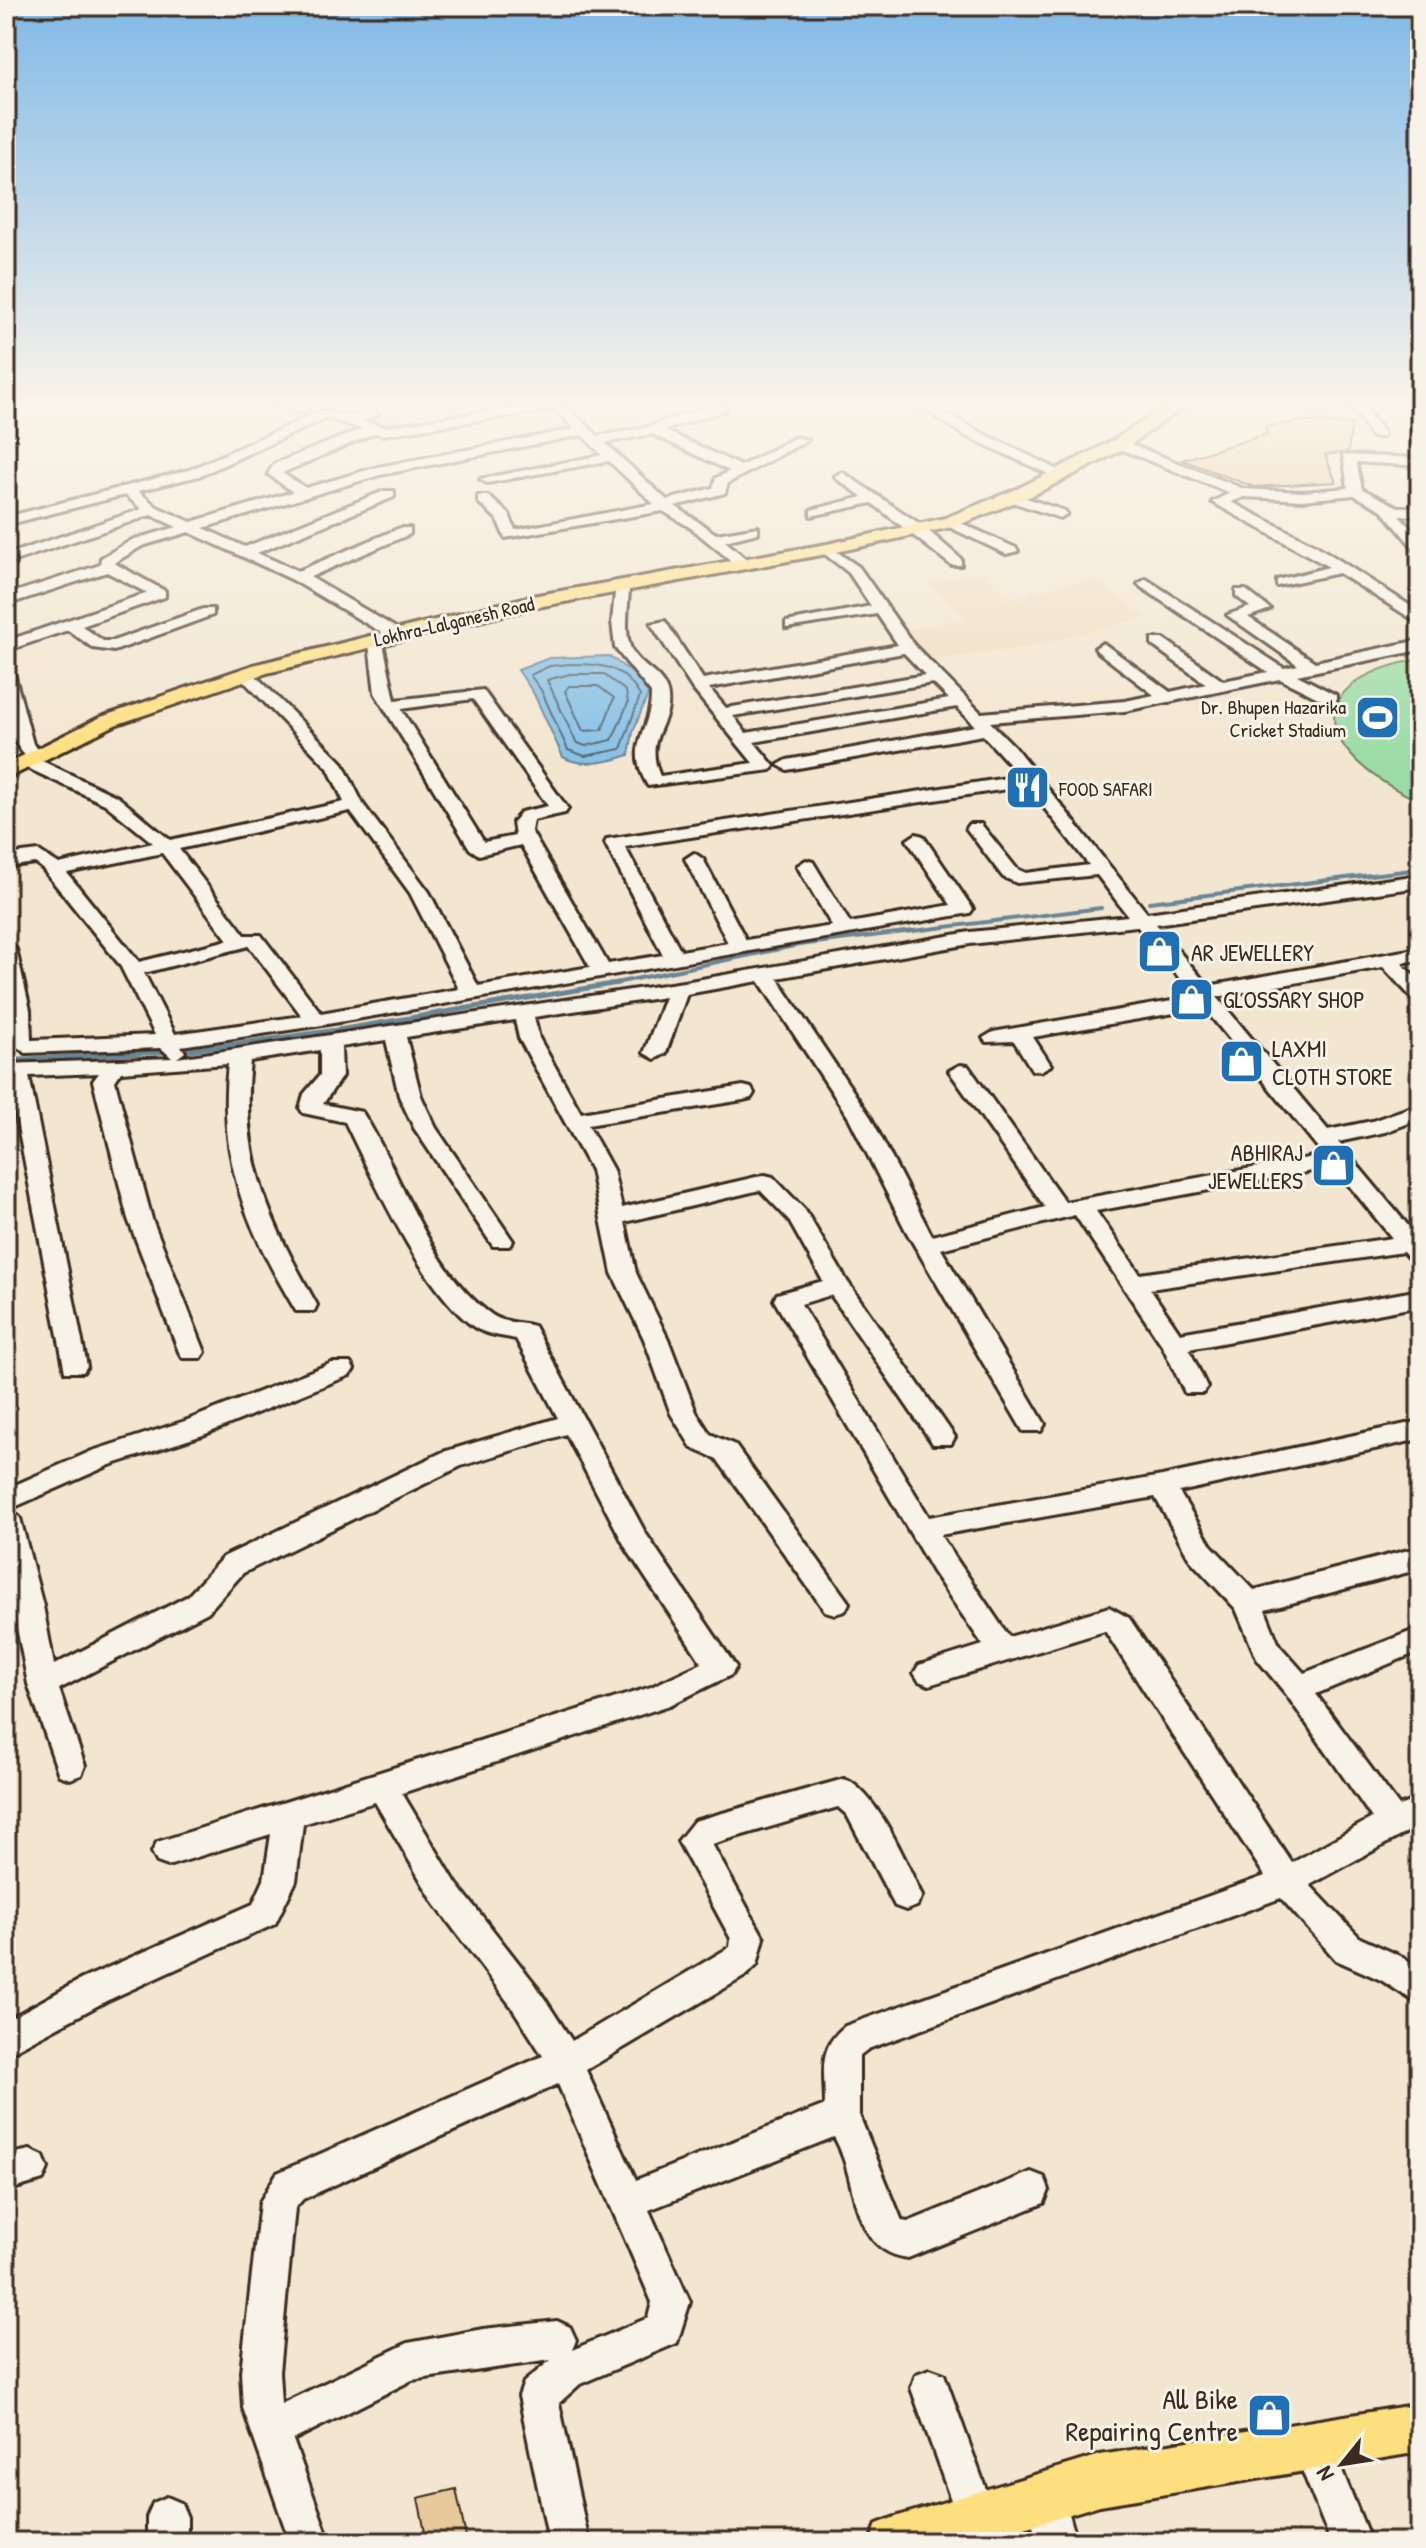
<svg xmlns="http://www.w3.org/2000/svg" width="1426" height="2548" font-family="'Patrick Hand',sans-serif">
<rect width="100%" height="100%" fill="#f3e6d1"/>
<filter id="ink" filterUnits="userSpaceOnUse"><feTurbulence type="fractalNoise" baseFrequency=".0125" numOctaves="2"/><feDisplacementMap in="SourceGraphic" scale="16" xChannelSelector="R" yChannelSelector="G"/><feConvolveMatrix kernelMatrix="1 2 1 2 8 2 1 2 1" color-interpolation-filters="sRGB"/></filter>
<g filter="url(#ink)">
<!-- built -->
<polygon fill="#f0ddc1" points="980,572 1011,598 1091,579 1147,617 1025,648 930,660 906,630 968,619 930,583"/>
<!-- green -->
<path fill="#9bdca6" stroke="#6b8362" stroke-width="2" d="M1420 659V801C1322 759 1290 683 1420 659Z"/>
<!-- water -->
<path fill="#87c1e6" stroke="#698596" stroke-width="2" d="M609 656 637 676 648 694 633 732 629 755C609 762 583 768 563 757L534 694 518 670 549 658Z"/>
<g fill="none" stroke-linecap="round" stroke-linejoin="round">
<!-- shore -->
<g stroke="#59666e" stroke-width="2">
<path d="M570 664C601 664 623 665 640 696L621 749 585 756 568 750 541 690 530 675 550 666Z"/>
<polygon points="570,674 603,674 626,691 628,703 612,740 585,746 576,742 547,680"/>
<polygon points="569,686 598,686 614,698 602,730 583,731 565,691"/>
</g>
<!-- stream-far1 -->
<g stroke="#698596" stroke-width="4">
<polyline points="1149,902 1420,869"/>
<polyline points="606,985 799,945 1101,908"/>
</g>
<!-- stream -->
<polyline stroke="#698596" stroke-width="5" points="6,1060 182,1051 344,1029 618,983"/>
</g>
<!-- building -->
<g fill="#e9c99b" stroke="#3b2a1e" stroke-width="2">
<polygon points="1302,421 1352,424 1348,452 1325,455 1336,482 1254,487 1182,460 1267,434 1265,427"/>
<polygon points="456,2489 467,2542 427,2542 418,2498"/>
</g>
<g fill="none" stroke-linecap="round" stroke-linejoin="round">
<defs>
<g id="minor">
<polygon points="274,405 299,405 310,410 304,414"/>
<path d="M360 405H372L378 415 363 421 384 427 528 405H565L598 436 644 428 711 405H726V410L664 430 741 466 796 437 808 440 728 483 725 493 675 506 716 534 758 527V533L725 541 750 562V568H740L691 528 663 511 505 538 497 519 478 502V496H488L509 514 515 530 654 504 609 461 487 483 480 479 602 455 582 435 380 475 203 528 245 547 384 491H394V497L257 553 298 571 400 528H410V534L310 577 401 631V637H389L293 580 189 532 142 546 114 563 165 591V597L82 626 103 641H113L203 609H213V615L114 651 93 648 68 630 6 651V641L147 593 107 572 6 605V595L100 565 101 558 132 540 177 527 151 515 6 564V555L142 509 125 495 6 525V517L189 470 321 411 348 416 364 413ZM554 409 575 429 378 467 306 488 282 473 375 433 383 435ZM327 418 362 429 274 464 268 474 293 492 191 522 157 507 138 491 199 476ZM652 434 730 471 716 478 713 488 667 500 605 443Z"/>
<polygon points="918,405 933,405 974,429 1067,474 1055,477 964,435"/>
<polygon points="1351,405 1363,405 1384,434 1382,437 1372,437"/>
<polygon points="1120,440 1244,489 1303,492 1348,488 1343,455 1420,458 1420,466 1356,462 1362,489 1398,507 1420,507 1420,515 1399,516 1420,538 1420,551 1415,550 1382,510 1354,495 1303,500 1244,497 1231,502 1317,546 1420,612 1420,624 1339,573 1277,586 1277,580 1329,567 1212,502 1230,493 1115,447 1113,444"/>
<polygon points="842,472 923,526 961,559 961,565 951,565 872,503 811,516 811,510 863,497 837,479 835,476"/>
<polygon points="1011,493 1065,511 1067,514 1060,518 1006,500 1006,494"/>
<polygon points="950,518 1016,548 1018,551 1006,554 945,525 943,522"/>
<path d="M827 545 859 567 914 645 981 713 1125 701 1154 695 1097 651 1095 648 1103 643 1170 692 1206 684 1152 645V639H1164L1223 681 1268 672 1141 587 1138 584 1146 579 1284 668 1298 665 1227 615 1250 607 1236 596V590H1246L1270 609 1248 617 1315 662 1420 640V650L1297 675 1336 695V703L1330 704 1280 679 1125 711 990 722 1014 746 1147 913 1420 875V887L1156 924 1208 986 1420 948V960L1402 963 1420 983V1001L1413 999 1383 967 1217 997 1328 1130 1372 1121 1420 1104V1119L1385 1132 1338 1142 1420 1240V1264L1412 1262 1403 1252 1150 1289 1180 1333 1420 1290V1306L1189 1349 1207 1387 1203 1393H1185L1162 1345 1075 1215 941 1249 1045 1424 1041 1431H1023L906 1231 849 1118 759 981 687 994 666 1053 655 1059 644 1053 665 997 534 1017 539 1038 581 1113 743 1086 751 1088 754 1093 751 1098 743 1100 588 1125 613 1170 622 1208 765 1175 773 1177 805 1210 847 1281 955 1437 951 1444H933L831 1295 801 1304 929 1517 1162 1476 1420 1421V1439L1179 1492 1211 1545 1254 1590 1420 1547V1569L1265 1610 1279 1645 1304 1673 1420 1628V1651L1316 1694 1399 1806 1420 1798V1825L1310 1885 1360 1938 1405 1958 1420 1970V2005L1381 1980 1336 1960 1281 1898 868 2049 859 2056V2115L902 2221 908 2222 1031 2172 1044 2177 1049 2190 1044 2203 908 2258C848 2250 859 2179 834 2137L649 2210 690 2302 677 2343 580 2384 559 2403 589 2542H549L519 2396 524 2382 551 2360 412 2380 293 2440 330 2542H290L243 2408 241 2372 260 2202 277 2173 543 2056 511 2006 434 1903 375 1802 303 1824 296 1881 275 1924 106 2001 6 2055V2021L82 1979 253 1904 264 1880 271 1834 168 1866 157 1862 152 1852 157 1842 651 1687 702 1663 626 1548 566 1434 461 1466 243 1573 208 1612 59 1689 85 1766 81 1775 70 1779 59 1775 28 1684 6 1571V1489L92 1451 185 1421 332 1363H350L354 1369 350 1375 203 1435 110 1465 10 1509 20 1518 43 1606 54 1665 188 1596 223 1557 443 1452 558 1418 516 1339C503 1336 486 1335 474 1327 422 1289 374 1181 345 1122L303 1113 300 1108 304 1094 320 1075V1050L250 1061C239 1159 270 1221 317 1305L314 1311H296C248 1231 217 1159 228 1064L121 1072 115 1081 152 1219 205 1352 201 1358H183L179 1352 128 1219 93 1081 99 1073 29 1076 87 1366 83 1372H65L6 1064 172 1058 161 1048 26 1053 8 1041 6 943 16 949 30 1010 31 1040 155 1035 120 965 42 868 35 863 6 867V855L39 851 59 864 153 843 105 804 21 765 18 761 26 756C4 736 6 696 6 668L14 673 33 744 45 756 40 760 118 797 170 840 344 802 328 768 237 674 251 671 342 762 363 804 429 892 478 986 590 967 521 845 479 855 470 849 375 693 368 636 382 639 395 700 483 690 568 809 565 813 533 820 531 831 608 964 663 955 605 843 607 839 1020 776 983 735 787 770 778 765 787 760 975 726 957 707 754 742 774 766 771 770 648 786C623 744 652 732 651 693L615 648 612 622 616 583 629 586C629 606 622 637 634 654 643 668 662 674 667 692 675 724 642 735 660 776L753 763 692 688 651 624 665 621 703 679 898 645 877 614 786 628V622L871 606 849 573 822 552 820 549ZM904 653 925 675 726 708 709 688ZM933 683 949 699 746 733 733 716ZM473 699 548 806 521 812 513 822 515 836 484 842 401 709ZM1027 786 1089 865 1026 873 1017 869 981 824H969L966 828 1003 877 1017 883 1097 875 1128 916 970 932 690 981 177 1058 185 1052 181 1046 316 1026 970 913 973 909 923 836 916 834 907 840 951 905 850 923 813 862 806 860 797 866 832 926 746 940 703 859 694 853 685 859 728 943 681 951 625 847ZM350 811 410 893 459 989 321 1013 261 935H245L179 849ZM162 853 228 940 139 962 67 873ZM1137 926 1195 997 993 1032 983 1038 986 1042 1014 1041 1032 1070 1040 1071 1051 1065 1033 1037 1204 1008 1324 1155 1065 1202 968 1066 960 1065 949 1071 1045 1207 932 1236 871 1118 777 978 970 944ZM249 946 302 1016 175 1034 144 973ZM515 1020 519 1038 591 1170 612 1273 644 1339 671 1414 692 1448 717 1459 825 1611 835 1614 845 1611 849 1603 735 1445 710 1434 696 1412 668 1339 636 1273 625 1222 760 1190 788 1219 823 1281 777 1294 774 1300 933 1572 983 1645 919 1665 914 1673 919 1681 929 1685 1105 1631 1265 1876 845 2026C817 2048 825 2072 825 2105L636 2180 586 2070 747 1975 757 1965 764 1938 712 1844 838 1807 847 1815 895 1906 906 1910 917 1906 922 1896C908 1865 876 1790 844 1779L694 1821 678 1841 731 1939 730 1947 572 2041 535 1984 456 1883 402 1793 670 1705 731 1675 736 1667 646 1534 534 1326C521 1322 503 1323 492 1315 428 1270 403 1175 362 1112L323 1104 342 1076 341 1047 386 1040 399 1096 414 1128 493 1246H509L513 1241 436 1128 421 1096 406 1037ZM1334 1167 1392 1238 1140 1274 1096 1211ZM1155 1497 1191 1561 1236 1609 1257 1659 1286 1694 1372 1818 1292 1863 1129 1618 1109 1607 1009 1637 940 1535ZM558 2084 652 2302 648 2318 572 2350 576 2340 570 2327 557 2321 483 2329 408 2343 281 2404 279 2372 295 2208 303 2199Z"/>
<polygon points="30,2150 43,2156 48,2168 43,2180 6,2191 6,2155"/>
<polygon points="930,2369 944,2374 996,2517 990,2531 976,2537 962,2531 911,2388 916,2374"/>
<polygon points="1312,2425 1326,2431 1371,2542 1331,2542 1292,2445 1298,2431"/>
<polygon points="1046,2476 1060,2482 1077,2542 1037,2542 1026,2496 1032,2482"/>
<polygon points="167,2497 181,2503 187,2517 187,2542 147,2542 147,2517 153,2503"/>
</g>
<g id="major">
<polygon points="1167,405 1186,405 1126,448 1031,496 956,526 827,554 532,608 267,673 115,725 6,779 6,764 101,717 253,665 532,596 827,544 945,518 1019,488 1114,440"/>
<polygon points="1420,2404 1420,2452 1100,2505 978,2542 870,2542 877,2524 895,2517 1100,2455"/>
</g>
</defs>
<!-- minor casing -->
<use href="#minor" stroke="#3b2a1e" stroke-width="6"/>
<!-- major casing -->
<use href="#major" stroke="#3b2a1e" stroke-width="6"/>
<!-- minor -->
<use href="#minor" fill="#f7f3e8" fill-rule="evenodd"/>
<!-- major -->
<use href="#major" fill="#fedf80" fill-rule="evenodd"/>
</g>
</g>
<!-- sky -->
<linearGradient id="sky" x2="0" y2="1"><stop stop-color="#81b9e7"/><stop offset="0.53" stop-color="#faf4ea"/><stop offset="1" stop-color="#faf4ea" stop-opacity="0"/></linearGradient>
<rect width="1426" height="762" fill="url(#sky)"/>
<!-- icons -->
<defs>
<symbol id="stadium-square" viewBox="-11 -11 22 22"><rect x="-9" y="-9" width="18" height="18" rx="4" fill="#1f6fb2" stroke="#f7f3e8"/><path d="M0-5a6.5 5 0 1 0 0 10a6.5 5 0 1 0 0-10ZM-3.5-1.8h7v3.6h-7Z" fill="#fff"/></symbol>
<symbol id="restaurant-square" viewBox="-11 -11 22 22"><rect x="-9" y="-9" width="18" height="18" rx="4" fill="#1f6fb2" stroke="#f7f3e8"/><path d="M-5-6h1v4h1v-4h1v4h1v-4h1v5L-1.5 .5V6h-2V.5L-5-1ZM5-6V6H3V1.5H1.5Q1.5-4 5-6Z" fill="#fff"/></symbol>
<symbol id="shop-square" viewBox="-11 -11 22 22"><rect x="-9" y="-9" width="18" height="18" rx="4" fill="#1f6fb2" stroke="#f7f3e8"/><path d="M-5-2.5h2.3a2.7 3.5 0 0 1 5.4 0H5L5.5 6h-11ZM-1.5-2.5h3a1.5 2.3 0 0 0-3 0Z" fill="#fff"/></symbol>
</defs>
<g fill-rule="evenodd">
<use href="#stadium-square" x="1352" y="692" width="51" height="51"/>
<use href="#restaurant-square" x="1002" y="762" width="51" height="51"/>
<use href="#shop-square" x="1134" y="926" width="51" height="51"/>
<use href="#shop-square" x="1166" y="974" width="51" height="51"/>
<use href="#shop-square" x="1216" y="1036" width="51" height="51"/>
<use href="#shop-square" x="1308" y="1140" width="51" height="51"/>
<use href="#shop-square" x="1244" y="2390" width="51" height="51"/>
</g>
<g text-anchor="middle" dominant-baseline="central" stroke-width="6" stroke-linejoin="round" paint-order="stroke">
<!-- far-street labels -->
<g font-size="20" fill="#3b2a1e" stroke="#f7f3e8">
<text transform="translate(454 621) rotate(-13)">Lokhra-Lalganesh Road</text>
</g>
<!-- far-poi labels -->
<g font-size="20" fill="#3b2a1e" stroke="#f7f3e8" text-anchor="end">
<text x="1346" y="706">Dr. Bhupen Hazarika<tspan x="1346" dy="23">Cricket Stadium</tspan></text>
<text x="1059" y="788" text-anchor="start">FOOD SAFARI</text>
</g>
<!-- poi labels -->
<g font-size="24" fill="#3b2a1e" stroke="#f7f3e8" text-anchor="start">
<text x="1191" y="952">AR JEWELLERY</text>
<text x="1223" y="999">GLOSSARY SHOP</text>
<text x="1272" y="1048">LAXMI<tspan x="1272" dy="28">CLOTH STORE</tspan></text>
<text x="1303" y="1152" text-anchor="end">ABHIRAJ<tspan x="1303" dy="28">JEWELLERS</tspan></text>
</g>
<!-- near-poi labels -->
<g font-size="28" fill="#3b2a1e" stroke="#f7f3e8" text-anchor="end">
<text x="1238" y="2399">All Bike<tspan x="1238" dy="32">Repairing Centre</tspan></text>
</g>
</g>
<!-- margin -->
<rect width="1426" height="2548" fill="none" stroke="#f7f3e8" stroke-width="32"/>
<rect x="16" y="16" width="1394" height="2516" fill="none" stroke="#3b2a1e" stroke-width="3" filter="url(#ink)"/>
<!-- north arrow -->
<g transform="translate(1342 2464) rotate(240)" stroke="#f7f3e8" stroke-width="6" paint-order="stroke">
<path d="M0-6L14 30L0 20L-14 30Z" fill="#3b2a1e"/>
<text y="-12" font-size="22" font-weight="bold" text-anchor="middle" fill="#3b2a1e">N</text>
</g>
</svg>
